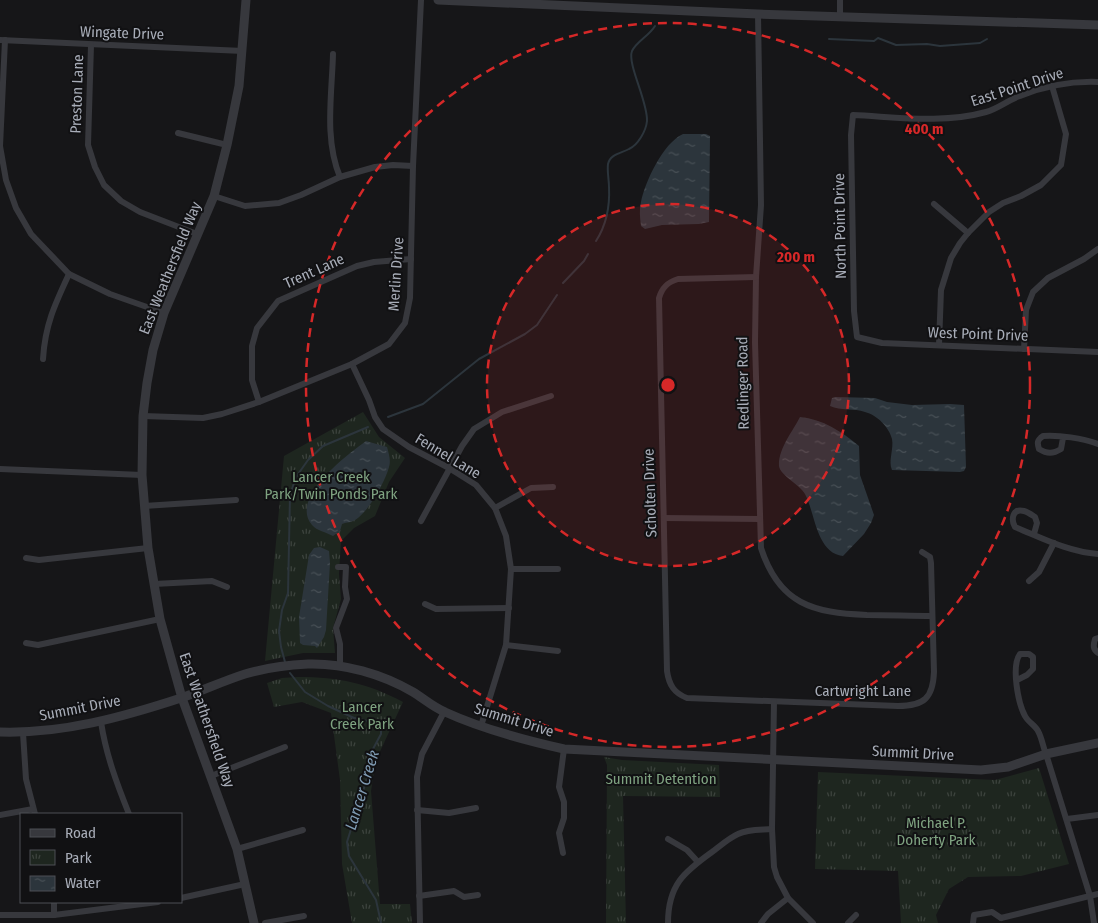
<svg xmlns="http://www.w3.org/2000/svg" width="1098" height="923" font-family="'Fira Sans Condensed',sans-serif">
<defs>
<pattern id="park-tufts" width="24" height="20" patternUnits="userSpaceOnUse" patternTransform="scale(1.25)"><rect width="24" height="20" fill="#1e261f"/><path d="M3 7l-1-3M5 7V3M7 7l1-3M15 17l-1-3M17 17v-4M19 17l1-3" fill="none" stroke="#3c433d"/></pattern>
<pattern id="water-ripples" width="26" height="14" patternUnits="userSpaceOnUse" patternTransform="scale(1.25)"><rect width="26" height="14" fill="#2c353c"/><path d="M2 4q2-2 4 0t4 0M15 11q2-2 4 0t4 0" fill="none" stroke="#485056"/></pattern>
</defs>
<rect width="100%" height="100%" fill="#161618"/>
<!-- park -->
<g fill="url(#park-tufts)">
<polygon points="363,412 379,437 405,458 389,482 375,516 354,528 341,541 339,574 341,599 333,628 335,653 303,653 265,661 284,456"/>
<path d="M298 677C339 677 367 683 403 702L376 760 371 791 380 904H410L412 923H352L342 864 340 780 331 713 302 702 274 707 267 683 282 678Z"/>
<polygon points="604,757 622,760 719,765 720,797 623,796 626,923 606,923 607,765"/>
<polygon points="1039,768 1069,864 1021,876 968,877 949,889 936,915 938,923 901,923 898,871 815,869 818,772 995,780"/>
</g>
<!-- water -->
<g fill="url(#water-ripples)">
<path d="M683 134H706L710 136 709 222 699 224 662 225 645 229 641 226C640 218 639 210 641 202 645 182 663 143 683 134Z"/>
<path d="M836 397 875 398 887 402 912 405 950 404 964 405 966 467 964 471 960 472 892 470C888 461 894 449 892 439 889 427 877 415 865 412 854 408 841 411 830 406L832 398Z"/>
<path d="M800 417C823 419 842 432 859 446L860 475 874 515 871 523 864 534 843 556C816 553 815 512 805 494 800 485 780 475 779 466 778 449 793 431 800 417Z"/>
<path d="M366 441 387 447C389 454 391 461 389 467 385 482 367 515 353 521 349 523 346 522 342 524L340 531 333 536C326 532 317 531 312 525 289 498 347 455 366 441Z"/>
<polygon points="320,547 329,551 330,563 326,630 324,637 317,648 315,646 303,645 300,643 299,617 309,555 314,548"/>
</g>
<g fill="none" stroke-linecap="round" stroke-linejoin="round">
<!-- stream -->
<g stroke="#2c353c" stroke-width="2">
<polyline points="829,39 874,41 878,38 896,45 927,44 940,46 980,43 987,39"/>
<path d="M596 241C607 224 610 207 609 187 609 180 607 171 608 164 610 154 622 153 629 149 638 145 646 131 647 121 648 102 627 64 632 51 637 41 649 36 655 26"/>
<polyline points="563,283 584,261 588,254"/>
<polyline points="388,417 423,404 479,359 525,334 537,325 557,295"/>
<polyline points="285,662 281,647 279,631 282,610 288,593 290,495 296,477 308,460 323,446 368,427"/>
<polyline points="290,673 305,692 328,706 354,718 373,722 381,728 381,734 373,749 369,772 347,842 349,856 376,900 381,923"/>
</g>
<!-- minor -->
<g stroke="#37383d" stroke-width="6">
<path d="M758 14 761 205 756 277 755 342 761 548C779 604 813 613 867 615 889 615 911 616 932 616"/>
<polyline points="840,17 840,0"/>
<polyline points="0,40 243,51"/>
<polyline points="5,40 0,146 6,180 16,208 31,234 69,274 110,294 164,313"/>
<polyline points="91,45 88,145 95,167 104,185 121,201 140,212 197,234"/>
<path d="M333 54C332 94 324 139 340 177"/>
<path d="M1098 82C1071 81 1045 86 1020 96 1008 100 998 109 986 112 943 124 897 117 853 115L851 135 854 311 857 337 882 343 1098 352"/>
<polyline points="178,133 227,145"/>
<polyline points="214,196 245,206 279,203 301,195 340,177 375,167 393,165 413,166"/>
<polyline points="934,204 968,233"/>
<path d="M756 277 678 279C668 282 662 287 659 298L667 671C669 685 674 693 687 698L898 706C924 706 933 698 934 672L931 563 930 557 922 552"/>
<polyline points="939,345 941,290 951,258 960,243 968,233 989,212 1003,203 1021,196 1041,185 1061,165 1066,134 1052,86"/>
<polyline points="1024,349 1026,310 1033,292 1048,278 1084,259 1098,249"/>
<path d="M43 359C45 325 55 304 69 274"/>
<polyline points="352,364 369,400 375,417 383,429 409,447 449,468 476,485 495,508 506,536 511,569 506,645 481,726"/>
<polyline points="259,402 252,380 252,346 257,328 278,301 357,266 374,262 411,259"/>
<polyline points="143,416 203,418 222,414 259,402 352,364 389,344 405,323 410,298 413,166 421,0"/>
<path d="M1063 438 1061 449C1053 454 1047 454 1039 449 1037 443 1037 440 1043 436 1059 435 1083 438 1098 444"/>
<polyline points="0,469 142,475"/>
<polyline points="144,506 236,500"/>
<polyline points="495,508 531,488 553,487"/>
<polyline points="664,518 759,519"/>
<polyline points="421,521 462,446 474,429 502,412 551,396"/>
<path d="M1034 534 1037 523 1035 517C1032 515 1028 512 1024 511 1012 508 1011 520 1015 527 1042 538 1069 552 1098 554"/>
<polyline points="26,558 39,560 148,548"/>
<polyline points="338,567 346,567 345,587 347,599 336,628 340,644 340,665"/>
<polyline points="511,569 558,569"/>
<polyline points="1029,581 1039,572 1054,543"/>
<polyline points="154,584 212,581 227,587"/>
<polyline points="425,604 436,609 509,608"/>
<path d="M1098 638 1095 639C1093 646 1093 649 1098 653"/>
<polyline points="26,643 38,645 160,619"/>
<polyline points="506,645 558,651"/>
<path d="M1017 680 1027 675 1033 669V657L1029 654H1020C1011 666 1018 703 1025 716 1028 722 1035 725 1038 731 1042 738 1043 747 1046 754L1090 896 1094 923"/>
<polyline points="774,702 772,829 774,867 777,877 788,898 813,923"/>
<path d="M101 722C106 755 117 784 129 814"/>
<polyline points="23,733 26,779 35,814"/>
<polyline points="211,776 285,747"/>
<polyline points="417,810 449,813 476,808"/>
<polyline points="0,815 33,809"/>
<polyline points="1067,819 1098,815"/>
<polyline points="668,839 687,850 698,862"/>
<polyline points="237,849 303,830"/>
<polyline points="563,853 559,833 564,818 564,802 559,787 564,749"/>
<polyline points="419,896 454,891 464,897 478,895"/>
<polyline points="181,898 245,884"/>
<polyline points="54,902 54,915"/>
<polyline points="0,915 54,915 158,902"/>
<polyline points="1001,918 1098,894"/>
<polyline points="265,923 304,916"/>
<polyline points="420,923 417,777 422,754 444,712"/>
<path d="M668 923C668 885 684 872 712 852 720 846 729 838 738 834 748 829 761 830 772 829"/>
<polyline points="761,923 768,914 788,898"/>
<polyline points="848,923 856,915"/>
<polyline points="973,923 974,915 992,912 1001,918"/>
</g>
<!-- tertiary -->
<g stroke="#37383d" stroke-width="9">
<polyline points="246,0 239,86 227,145 214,196 164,313 153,350 147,383 143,416 142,475 148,548 160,619 182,698 237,849 254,923"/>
<polyline points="438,0 758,14 1098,25"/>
<path d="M0 732C62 734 123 717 181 698 202 691 223 681 245 674 265 668 287 665 308 664 344 663 382 674 413 692 423 698 433 707 445 712 482 729 524 740 564 749L981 770 1008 767 1046 754 1098 743"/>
</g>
</g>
<!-- distance rings -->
<circle cx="668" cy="385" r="181" fill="#d62828" fill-opacity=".12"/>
<g fill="none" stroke="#d62828" stroke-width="2.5" stroke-dasharray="9 6">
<circle cx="668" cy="385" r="181"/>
<circle cx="668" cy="385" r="362"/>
</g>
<g text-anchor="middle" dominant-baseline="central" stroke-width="4" stroke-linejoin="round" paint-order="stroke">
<!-- street labels -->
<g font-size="15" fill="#a8adb8" stroke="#111113">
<text transform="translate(122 33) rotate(2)">Wingate Drive</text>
<text transform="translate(1017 87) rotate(-18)">East Point Drive</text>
<text transform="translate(77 94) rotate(-88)">Preston Lane</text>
<text transform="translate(840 226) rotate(-91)">North Point Drive</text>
<text transform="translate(170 268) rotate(-68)">East Weathersfield Way</text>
<text transform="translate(314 271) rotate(-24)">Trent Lane</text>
<text transform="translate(396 274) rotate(-86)">Merlin Drive</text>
<text transform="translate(978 334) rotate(2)">West Point Drive</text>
<text transform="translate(743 383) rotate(-91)">Redlinger Road</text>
<text transform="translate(448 456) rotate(31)">Fennel Lane</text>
<text transform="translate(650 493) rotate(-92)">Scholten Drive</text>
<text x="863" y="691">Cartwright Lane</text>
<text transform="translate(80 708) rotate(-11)">Summit Drive</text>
<text transform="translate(207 720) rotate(71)">East Weathersfield Way</text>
<text transform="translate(514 720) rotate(17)">Summit Drive</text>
<text transform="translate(913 753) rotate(3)">Summit Drive</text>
</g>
<!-- park labels -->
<g font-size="15" fill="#7fa381" stroke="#111113">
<text x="331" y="477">Lancer Creek<tspan x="331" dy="17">Park/Twin Ponds Park</tspan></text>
<text x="362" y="707">Lancer<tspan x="362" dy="17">Creek Park</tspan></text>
<text x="661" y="779">Summit Detention</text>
<text x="936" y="823">Michael P.<tspan x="936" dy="17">Doherty Park</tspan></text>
</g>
<!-- water labels -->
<g font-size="16" font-style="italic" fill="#7f9bb3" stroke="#111113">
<text transform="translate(362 790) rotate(-73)">Lancer Creek</text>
</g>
</g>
<circle cx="668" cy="385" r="8" fill="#d62828" stroke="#111113" stroke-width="2.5"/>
<g font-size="15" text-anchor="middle" font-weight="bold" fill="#d62828" stroke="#111113" stroke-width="4" stroke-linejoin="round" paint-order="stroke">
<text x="924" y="134">400 m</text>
<text x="796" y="262">200 m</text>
</g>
<!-- legend -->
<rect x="20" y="813" width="162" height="90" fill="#111113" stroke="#4d4f55"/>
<rect x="30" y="829" width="25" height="8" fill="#37383d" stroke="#4d4f55"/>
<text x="65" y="838" font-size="15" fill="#a8adb8">Road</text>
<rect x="30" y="850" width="25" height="15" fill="url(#park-tufts)" stroke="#4d4f55"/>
<text x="65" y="863" font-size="15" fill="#a8adb8">Park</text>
<rect x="30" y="876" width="25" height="15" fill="url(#water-ripples)" stroke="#4d4f55"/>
<text x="65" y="888" font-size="15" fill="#a8adb8">Water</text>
</svg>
